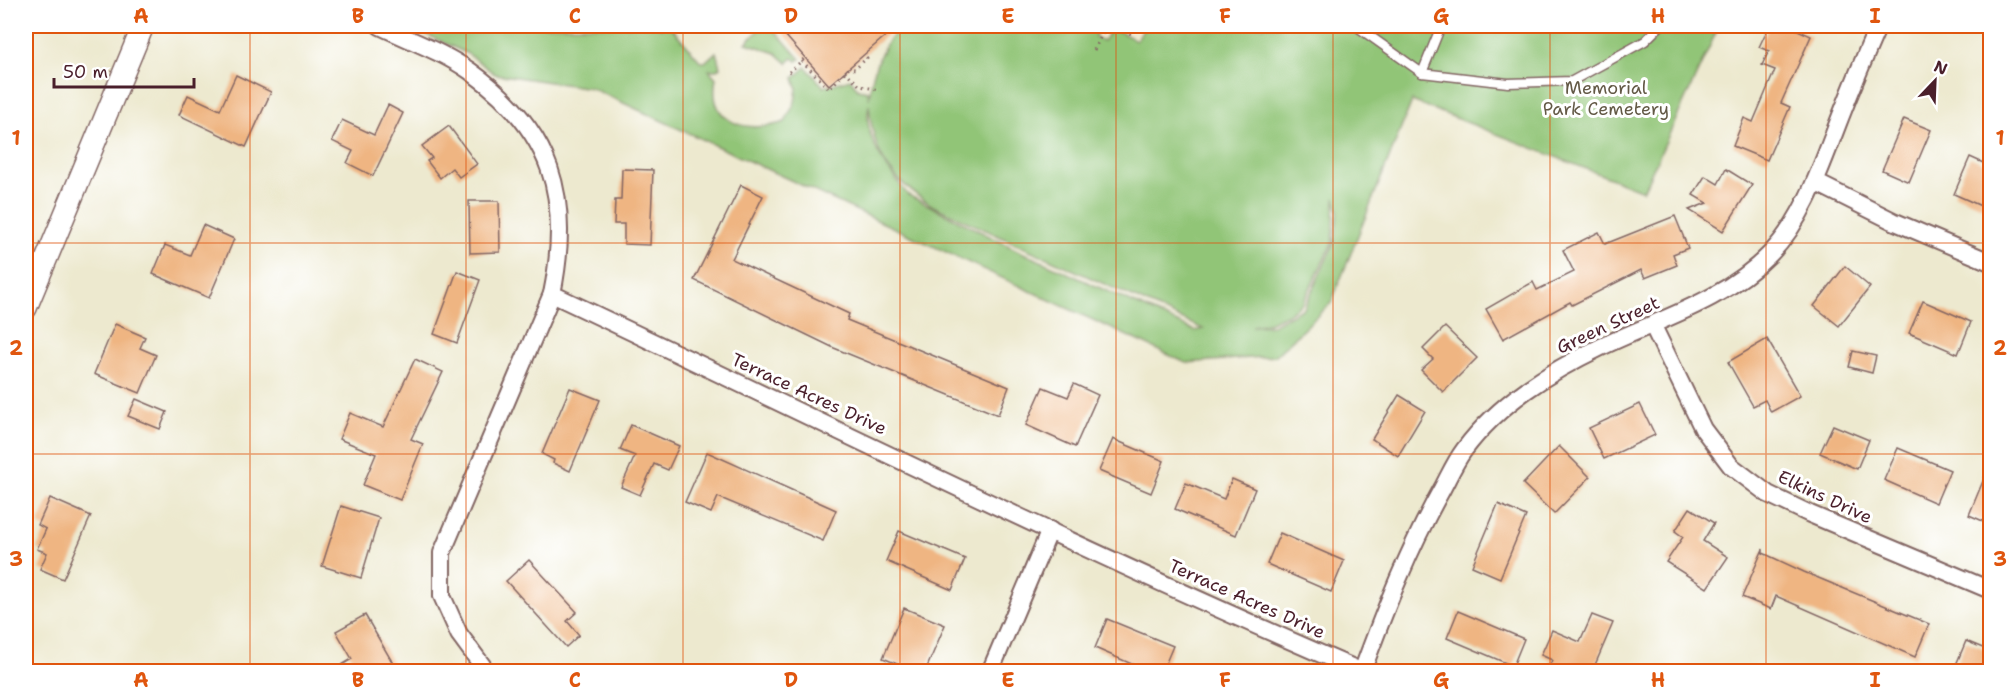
<svg xmlns="http://www.w3.org/2000/svg" width="2016" height="697" font-family="'Shantell Sans',sans-serif">
<rect width="100%" height="100%" fill="#fff"/>
<filter id="ink" filterUnits="userSpaceOnUse"><feTurbulence type="fractalNoise" baseFrequency=".0167" numOctaves="2"/><feDisplacementMap in="SourceGraphic" scale="12" xChannelSelector="R" yChannelSelector="G"/><feConvolveMatrix kernelMatrix="1 2 1 2 8 2 1 2 1" color-interpolation-filters="sRGB"/></filter>
<filter id="wash" filterUnits="userSpaceOnUse"><feTurbulence type="fractalNoise" baseFrequency=".008" numOctaves="4" result="noise"/><feDisplacementMap in="SourceGraphic" scale="24" xChannelSelector="R" yChannelSelector="G"/><feGaussianBlur stdDeviation="1.35" result="paint"/><feColorMatrix in="noise" values="0 0 0 0 0 0 0 0 0 0 0 0 0 0 0 0 0 1.4 0 .05"/><feComposite in="paint" operator="in"/></filter>
<g filter="url(#wash)">
<rect width="100%" height="100%" fill="#ede9cf"/>
<!-- green -->
<g fill="#91c577" stroke="#6e7251" stroke-width="1.5" fill-rule="evenodd">
<path d="M408 26H657L661 28 670 26 701 62H705L716 52 720 67 717 70H709L716 78C707 125 748 134 785 122L795 102 797 88 794 78 806 67 824 87 850 79 858 89 868 91 869 99C872 71 880 44 902 26H1099L1095 37 1103 41 1112 28 1136 40 1146 26H1719L1643 191 1412 101 1331 303 1275 356 1186 363 591 88 495 74 468 54ZM869 105C873 156 890 179 933 206L1203 329 1195 331 1019 251 908 195C888 169 862 139 869 105ZM1335 198 1338 210 1335 241 1304 308 1272 325 1252 326 1268 323 1286 315 1303 303 1333 241Z"/>
<polygon points="754,26 771,26 800,59 797,61 793,58 787,63 776,53 746,43 758,31"/>
</g>
<g id="blocks">
<!-- building -->
<g fill="#efb582">
<polygon points="777,26 897,26 829,85"/>
<polygon points="1769,26 1789,26 1811,36 1781,103 1790,107 1767,160 1733,146 1744,118 1753,122 1775,70 1762,65 1769,51 1759,47"/>
<polygon points="236,75 271,92 246,147 179,115 188,95 220,110"/>
<polygon points="388,105 403,113 373,176 347,163 353,151 332,141 342,120 374,135"/>
<polygon points="1904,119 1931,130 1909,182 1882,170"/>
<polygon points="449,126 477,164 459,177 452,168 440,178 427,161 432,158 422,146"/>
<polygon points="1970,157 1990,166 1990,210 1954,194"/>
<polygon points="622,169 653,170 650,245 624,244 624,224 614,224 615,200 621,200"/>
<polygon points="1726,169 1752,185 1723,231 1689,210 1707,203 1693,195 1705,176 1718,184"/>
<polygon points="741,185 763,196 732,259 849,314 847,320 1009,387 998,415 834,348 694,280"/>
<polygon points="469,201 499,201 500,252 470,253"/>
<polygon points="1675,216 1688,248 1673,254 1677,265 1645,278 1641,270 1572,305 1570,302 1503,339 1486,309 1533,282 1537,290 1574,272 1563,250 1599,232 1605,244"/>
<polygon points="203,225 234,239 209,298 153,274 165,245 190,255"/>
<polygon points="1845,266 1870,287 1839,326 1814,306"/>
<polygon points="457,271 480,280 457,343 434,334"/>
<polygon points="1923,301 1971,322 1958,354 1909,333"/>
<polygon points="115,324 145,337 140,348 156,355 140,393 94,374"/>
<polygon points="1445,327 1477,358 1443,392 1421,370 1433,359 1423,349"/>
<polygon points="1767,339 1800,396 1771,412 1765,400 1753,406 1728,362"/>
<polygon points="1853,351 1876,356 1872,373 1849,367"/>
<polygon points="415,359 443,372 411,439 423,444 400,500 363,485 376,454 339,439 350,413 383,427"/>
<polygon points="1074,384 1098,395 1075,447 1026,425 1043,387 1068,397"/>
<polygon points="570,388 600,400 570,471 553,463 554,460 542,454"/>
<polygon points="1399,395 1425,411 1398,456 1372,439"/>
<polygon points="136,399 167,412 160,429 128,416"/>
<polygon points="1640,404 1655,435 1604,459 1589,428"/>
<polygon points="631,425 679,446 668,470 654,464 640,495 621,487 635,456 620,450"/>
<polygon points="1833,425 1869,440 1857,469 1820,453"/>
<polygon points="1113,439 1164,461 1151,493 1099,471"/>
<polygon points="1559,446 1590,477 1554,514 1523,484"/>
<polygon points="1898,448 1950,470 1936,503 1884,480"/>
<polygon points="707,452 836,510 823,541 718,497 711,513 685,502"/>
<polygon points="1990,464 1990,524 1969,515"/>
<polygon points="1232,479 1255,489 1236,535 1175,509 1186,483 1224,499"/>
<polygon points="50,498 91,516 63,579 40,569 47,553 37,549 46,529 38,525"/>
<polygon points="1498,504 1526,516 1500,578 1472,566"/>
<polygon points="341,506 379,518 361,578 322,566"/>
<polygon points="1690,508 1714,523 1703,541 1728,557 1707,588 1666,562 1683,537 1675,531"/>
<polygon points="899,531 965,559 952,590 886,561"/>
<polygon points="1280,533 1344,561 1331,592 1267,564"/>
<polygon points="1763,549 1763,553 1804,572 1929,624 1915,657 1776,596 1771,609 1742,597"/>
<polygon points="529,560 577,612 567,621 579,635 566,647 506,581"/>
<polygon points="904,608 945,625 925,672 916,672 883,658"/>
<polygon points="1458,611 1524,639 1513,666 1447,638"/>
<polygon points="365,615 394,665 382,672 330,672 352,659 336,631"/>
<polygon points="1592,615 1613,623 1592,672 1547,672 1552,660 1541,655 1552,630 1580,642"/>
<polygon points="1107,619 1173,646 1162,672 1150,672 1095,648"/>
<polygon points="1966,641 1990,651 1990,672 1953,672"/>
</g>
</g>
</g>
<g filter="url(#ink)">
<use href="#blocks" fill-opacity="0" stroke="#836664" stroke-width="1.5"/>
<g fill="none" stroke-linecap="round" stroke-linejoin="round">
<defs>
<g id="service">
<polyline points="1356,26 1422,73 1508,83 1572,81 1645,41 1660,26"/>
<polyline points="1422,73 1441,26"/>
</g>
<g id="minor">
<path d="M380 26C409 40 443 52 470 71 552 130 572 197 552 294L442 553V596L459 634 487 672"/>
<polyline points="1815,182 1893,221 1990,262"/>
<path d="M552 294C821 421 1089 555 1363 672"/>
<polyline points="1653,326 1703,429 1731,466 1768,494 1810,514 1990,590"/>
<polyline points="990,672 1050,530"/>
<path d="M1362 672C1385 609 1409 548 1442 489 1449 476 1455 462 1464 450 1499 403 1549 372 1601 347 1659 319 1723 302 1770 254 1805 218 1822 164 1840 118 1852 87 1865 56 1878 26"/>
</g>
<polyline id="tertiary" points="26,308 143,26"/>
</defs>
<!-- service casing -->
<use href="#service" stroke="#836664" stroke-width="11"/>
<!-- minor casing -->
<use href="#minor" stroke="#836664" stroke-width="20"/>
<!-- tertiary casing -->
<use href="#tertiary" stroke="#836664" stroke-width="24"/>
<!-- path -->
<g stroke="#836664" stroke-width="3" stroke-dasharray="1.5 4.5" stroke-linecap="butt">
<polyline points="1113,26 1131,34 1133,29"/>
<polyline points="1094,50 1106,26"/>
<polyline points="802,61 829,89 849,68 855,69 867,58 865,56"/>
<polyline points="845,71 860,86 879,90"/>
<polyline points="789,72 805,58"/>
</g>
<!-- service -->
<use href="#service" stroke="#fff" stroke-width="8"/>
<!-- minor -->
<use href="#minor" stroke="#fff" stroke-width="16"/>
<!-- tertiary -->
<use href="#tertiary" stroke="#fff" stroke-width="21"/>
</g>
</g>
<!-- grid -->
<path fill="none" stroke="#e0560e" stroke-width="1.5" stroke-opacity="0.55" d="M250 26V672M466 26V672M683 26V672M900 26V672M1116 26V672M1333 26V672M1550 26V672M1766 26V672M26 243H1990M26 454H1990"/>
<g text-anchor="middle" dominant-baseline="central" stroke-width="6" stroke-linejoin="round" paint-order="stroke">
<!-- park labels -->
<g font-size="18" fill="#635946" stroke="#fff">
<text x="1606" y="88">Memorial<tspan x="1606" dy="21">Park Cemetery</tspan></text>
</g>
<!-- street labels -->
<g font-size="18" fill="#4a1f2b" stroke="#fff">
<text transform="translate(1608 325) rotate(-25)">Green Street</text>
<text transform="translate(809 394) rotate(25)">Terrace Acres Drive</text>
<text transform="translate(1825 497) rotate(25)">Elkins Drive</text>
<text transform="translate(1247 599) rotate(24)">Terrace Acres Drive</text>
</g>
</g>
<!-- margin -->
<rect width="2016" height="697" fill="none" stroke="#fff" stroke-width="66"/>
<!-- north arrow -->
<g transform="translate(1935 81) rotate(23)" stroke="#ffffff" stroke-width="4.5" paint-order="stroke">
<path d="M0-4.5L10 22L0 15L-10 22Z" fill="#4a1f2b"/>
<text y="-9" font-size="16" font-weight="bold" text-anchor="middle" fill="#4a1f2b">N</text>
</g>
<!-- scale -->
<path d="M54 78v9h140v-9" fill="none" stroke="#4a1f2b" stroke-width="3"/>
<text x="63" y="78" font-size="18" fill="#4a1f2b" stroke="#ffffff" stroke-width="4.5" paint-order="stroke">50 m</text>
<rect x="33" y="33" width="1950" height="631" fill="none" stroke="#e0560e" stroke-width="2"/>
<g font-size="20" text-anchor="middle" font-weight="bold" fill="#e0560e">
<text x="141" y="23">A</text>
<text x="358" y="23">B</text>
<text x="575" y="23">C</text>
<text x="791" y="23">D</text>
<text x="1008" y="23">E</text>
<text x="1225" y="23">F</text>
<text x="1441" y="23">G</text>
<text x="1658" y="23">H</text>
<text x="1875" y="23">I</text>
<text x="16" y="145">1</text>
<text x="2000" y="145">1</text>
<text x="16" y="355">2</text>
<text x="2000" y="355">2</text>
<text x="16" y="566">3</text>
<text x="2000" y="566">3</text>
<text x="141" y="687">A</text>
<text x="358" y="687">B</text>
<text x="575" y="687">C</text>
<text x="791" y="687">D</text>
<text x="1008" y="687">E</text>
<text x="1225" y="687">F</text>
<text x="1441" y="687">G</text>
<text x="1658" y="687">H</text>
<text x="1875" y="687">I</text>
</g>
</svg>
